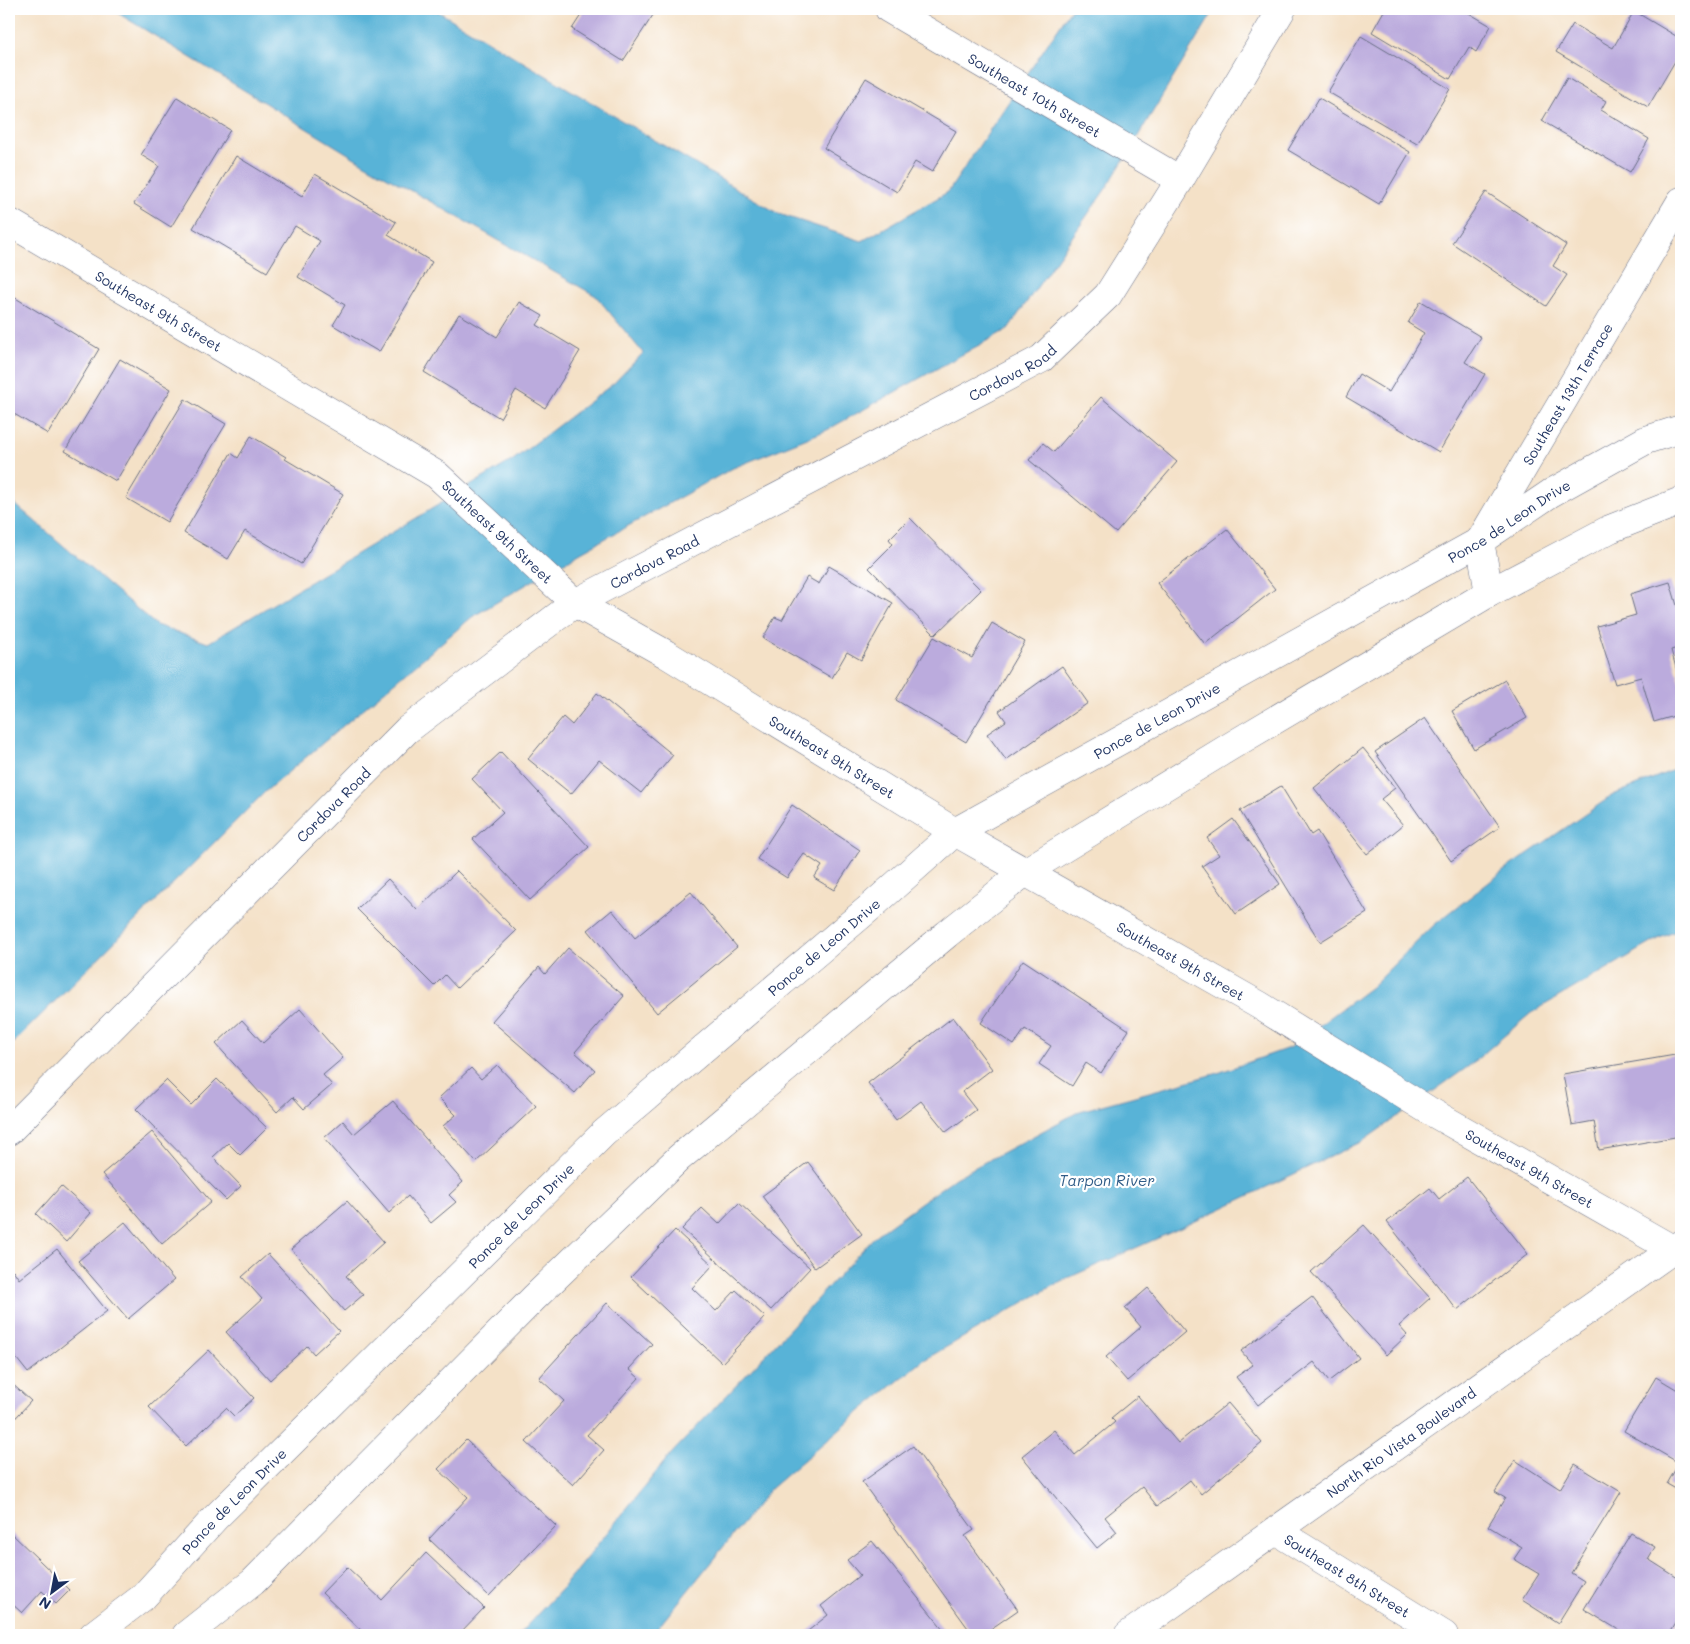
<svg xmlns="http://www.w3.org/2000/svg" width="1690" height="1644" font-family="Mali,sans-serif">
<rect width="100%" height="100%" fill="#fff"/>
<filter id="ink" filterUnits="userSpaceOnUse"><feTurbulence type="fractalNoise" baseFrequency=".02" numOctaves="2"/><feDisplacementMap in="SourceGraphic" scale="10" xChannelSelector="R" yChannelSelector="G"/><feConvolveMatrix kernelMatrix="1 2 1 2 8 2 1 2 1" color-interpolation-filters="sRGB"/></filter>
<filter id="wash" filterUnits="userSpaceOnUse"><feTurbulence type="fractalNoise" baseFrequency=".0096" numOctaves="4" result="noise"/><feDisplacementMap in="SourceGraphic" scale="20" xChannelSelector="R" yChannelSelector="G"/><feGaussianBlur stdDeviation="1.12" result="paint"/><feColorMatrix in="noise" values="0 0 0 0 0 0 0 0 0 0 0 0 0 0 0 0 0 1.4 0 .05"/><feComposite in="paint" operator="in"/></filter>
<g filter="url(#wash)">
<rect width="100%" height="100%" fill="#f4e1c7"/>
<!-- water -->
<g fill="#59b3d7" stroke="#3a719a">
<polygon points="111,9 434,9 779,214 862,241 948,192 1071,9 1215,9 1109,184 1008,329 827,430 733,468 581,552 472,617 266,791 9,1047 9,499 156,625 208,643 513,460 614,383 643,353 596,296 363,163"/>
<polygon points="1681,767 1681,929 1660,938 1531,1013 1469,1066 1363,1141 1183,1227 1061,1281 924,1360 856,1415 771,1488 652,1635 518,1635 563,1587 670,1455 768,1352 876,1235 955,1178 1080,1111 1215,1074 1289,1048 1371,987 1434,925 1510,866 1613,795"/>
</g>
<g id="blocks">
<!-- building -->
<g fill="#bbabdd">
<polygon points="585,9 657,9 623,61 572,29"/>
<polygon points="1385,9 1462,9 1491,26 1476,52 1469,47 1450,79 1372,32"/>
<polygon points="1634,11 1681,39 1681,51 1648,107 1556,52 1573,24 1613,48"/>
<polygon points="1361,36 1450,89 1417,144 1328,92"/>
<polygon points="866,78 956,131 932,172 915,162 897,192 824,148"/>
<polygon points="1567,78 1606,101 1601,110 1649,139 1630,172 1542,121"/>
<polygon points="177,97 230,130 171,227 134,204 159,166 141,155"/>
<polygon points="1319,98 1410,152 1379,204 1288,150"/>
<polygon points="236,156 302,196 315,174 396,222 388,235 432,262 379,352 333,325 345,305 298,277 320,241 295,226 267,272 193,228"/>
<polygon points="1486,192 1566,245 1553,266 1567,275 1546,306 1452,243"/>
<polygon points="9,294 99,349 48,434 9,411"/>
<polygon points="1421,301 1481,337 1465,362 1485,374 1439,452 1346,397 1359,374 1389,392 1424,333 1408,323"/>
<polygon points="519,302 543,316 537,325 580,351 545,408 516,390 500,418 424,372 459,314 497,337"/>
<polygon points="120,359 171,389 116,481 65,451"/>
<polygon points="1101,397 1177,462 1116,533 1029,460 1043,443 1054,452"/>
<polygon points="185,399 226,424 167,522 126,498"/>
<polygon points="251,436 286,457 285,459 343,494 301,564 245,531 228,559 184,533 231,453 238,458"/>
<polygon points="910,518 981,590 935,635 869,568 893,544 889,539"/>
<polygon points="1227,529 1275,589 1205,644 1157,583"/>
<polygon points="829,566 893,603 861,660 847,652 832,678 763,638 775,617 782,620 807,577 819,584"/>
<polygon points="1670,582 1681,619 1681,647 1671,650 1681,686 1681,714 1654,722 1641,677 1615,684 1597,626 1636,615 1630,594"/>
<polygon points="992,623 1025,642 966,742 896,700 934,637 972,658"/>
<polygon points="1062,666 1088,703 1006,760 987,734 1006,721 999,711"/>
<polygon points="1505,680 1527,718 1474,749 1452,711"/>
<polygon points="597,693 673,755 641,793 599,760 571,794 528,759 563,717 572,725"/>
<polygon points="1425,718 1500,827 1451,861 1375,752"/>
<polygon points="1363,748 1395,788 1381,799 1403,825 1367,854 1314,788"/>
<polygon points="501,752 589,847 530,900 473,839 503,812 472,779"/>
<polygon points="1281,786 1311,835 1317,831 1367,913 1320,942 1240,811"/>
<polygon points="792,805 860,850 834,890 814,878 822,866 804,854 787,878 757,859"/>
<polygon points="1233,819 1280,884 1236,914 1202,866 1219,855 1207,838"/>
<polygon points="457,871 516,931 457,988 445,975 434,986 357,909 388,879 417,910"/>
<polygon points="691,892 737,947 657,1013 588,930 612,910 635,938"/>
<polygon points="568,948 624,996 575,1052 595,1070 575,1093 492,1021 539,967 545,974"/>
<polygon points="1023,960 1129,1030 1101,1073 1086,1063 1072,1086 1039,1064 1051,1046 1025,1029 1014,1045 981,1023"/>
<polygon points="300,1009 343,1058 323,1075 332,1085 304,1109 293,1097 277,1112 216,1044 242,1020 263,1043"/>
<polygon points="953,1017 992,1069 962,1092 976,1110 946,1132 921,1101 896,1120 868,1083"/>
<polygon points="1681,1054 1681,1136 1599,1150 1594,1121 1572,1125 1563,1074"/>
<polygon points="497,1065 536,1106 476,1162 443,1126 456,1115 439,1098 471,1068 481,1079"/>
<polygon points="217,1079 267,1128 240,1155 228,1143 213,1157 241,1186 226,1200 136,1109 166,1080 191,1105"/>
<polygon points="393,1101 463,1182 449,1195 456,1202 431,1223 408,1196 389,1213 324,1138 343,1121 354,1134"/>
<polygon points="152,1132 211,1202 162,1244 102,1174"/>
<polygon points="808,1162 862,1234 815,1268 762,1196"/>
<polygon points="1467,1177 1528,1254 1457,1310 1387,1222 1430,1188 1439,1199"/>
<polygon points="61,1186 91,1213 66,1242 36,1214"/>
<polygon points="347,1201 384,1242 346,1276 363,1295 344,1311 291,1249"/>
<polygon points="739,1203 810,1268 771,1310 682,1229 702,1208 719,1224"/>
<polygon points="125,1222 174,1280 128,1319 78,1261"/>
<polygon points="1364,1225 1430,1298 1399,1326 1407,1335 1386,1355 1311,1272"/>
<polygon points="675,1230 713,1265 692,1288 716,1311 736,1290 765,1317 722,1363 631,1277"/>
<polygon points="57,1249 107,1311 28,1373 9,1349 9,1274 13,1270 19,1279"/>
<polygon points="268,1254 339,1331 314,1354 307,1346 270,1380 226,1332 262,1299 242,1277"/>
<polygon points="1148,1288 1185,1332 1127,1381 1106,1357 1141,1327 1125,1308"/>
<polygon points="1312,1297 1359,1358 1329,1381 1314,1362 1258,1405 1236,1377 1253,1365 1241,1351"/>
<polygon points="607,1303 652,1344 629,1369 639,1378 587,1435 604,1450 573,1485 526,1442 564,1401 539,1378"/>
<polygon points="209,1350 254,1398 234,1416 226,1408 186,1446 149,1407"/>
<polygon points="1656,1377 1681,1392 1681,1492 1667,1484 1679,1463 1624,1431"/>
<polygon points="9,1381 31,1401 9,1425"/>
<polygon points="1138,1396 1178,1443 1228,1403 1262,1443 1201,1494 1190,1480 1157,1506 1142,1487 1105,1517 1117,1532 1097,1548 1022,1456 1054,1430 1075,1455 1115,1422 1111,1418"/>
<polygon points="466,1440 556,1526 489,1596 429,1539 468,1497 438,1469"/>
<polygon points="913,1446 974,1530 965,1536 1018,1610 982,1635 973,1635 862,1482"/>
<polygon points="1515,1460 1560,1489 1575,1464 1621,1492 1571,1573 1584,1581 1558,1623 1522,1600 1539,1574 1514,1559 1522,1547 1488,1526 1505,1498 1495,1492"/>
<polygon points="9,1531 70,1590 56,1604 42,1591 22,1613 9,1601"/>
<polygon points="1631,1533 1655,1547 1648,1559 1681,1580 1681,1615 1669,1635 1627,1635 1584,1609"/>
<polygon points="872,1541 948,1635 803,1635 828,1615 821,1606 860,1575 847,1560"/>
<polygon points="426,1553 484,1608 458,1635 366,1635 322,1593 347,1567 382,1600"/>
</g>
</g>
</g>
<g filter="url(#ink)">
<use href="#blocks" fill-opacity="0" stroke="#676d83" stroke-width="1"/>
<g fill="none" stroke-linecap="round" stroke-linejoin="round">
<defs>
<g id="minor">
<path id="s1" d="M889 9 1180 180"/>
<path id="s2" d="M9 222 437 475 575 603 666 654 955 832 1259 1005 1428 1110 1681 1254"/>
<path id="s3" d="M1489 593 1480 541 1681 201"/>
<path id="s4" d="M9 1131 407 730 575 603 1041 359 1108 295 1180 180 1282 9"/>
<path id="s5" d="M1276 1531 1444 1635"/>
<path id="s6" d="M93 1635 143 1597 215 1518 604 1133 874 904 955 832 1480 541 1551 493 1646 440 1681 429"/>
<polyline points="186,1635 253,1582 534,1298 679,1158 947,934 1025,872 1231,746 1489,593 1610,529 1681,501"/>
<path id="s7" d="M1128 1635 1681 1244"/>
</g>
</defs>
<!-- minor casing -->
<use href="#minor" stroke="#676d83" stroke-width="29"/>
<!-- minor -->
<use href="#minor" stroke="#fff" stroke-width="28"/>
</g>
</g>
<g text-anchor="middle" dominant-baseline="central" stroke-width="4.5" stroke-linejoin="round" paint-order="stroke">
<!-- street labels -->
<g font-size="14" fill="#1b2f5e" stroke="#fff">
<text stroke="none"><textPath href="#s1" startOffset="169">Southeast 10th Street</textPath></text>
<text stroke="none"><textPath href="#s2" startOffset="174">Southeast 9th Street</textPath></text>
<text stroke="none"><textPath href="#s4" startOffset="1270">Cordova Road</textPath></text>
<text stroke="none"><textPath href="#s3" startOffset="224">Southeast 13th Terrace</textPath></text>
<text stroke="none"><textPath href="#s6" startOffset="1815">Ponce de Leon Drive</textPath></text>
<text stroke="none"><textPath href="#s2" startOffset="580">Southeast 9th Street</textPath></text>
<text stroke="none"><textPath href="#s4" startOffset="865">Cordova Road</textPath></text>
<text stroke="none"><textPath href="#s6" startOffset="1410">Ponce de Leon Drive</textPath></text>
<text stroke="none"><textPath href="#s2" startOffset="985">Southeast 9th Street</textPath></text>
<text stroke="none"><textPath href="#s4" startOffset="460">Cordova Road</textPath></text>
<text stroke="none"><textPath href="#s6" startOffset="1005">Ponce de Leon Drive</textPath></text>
<text stroke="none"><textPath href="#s2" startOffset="1389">Southeast 9th Street</textPath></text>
<text stroke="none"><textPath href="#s2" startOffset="1795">Southeast 9th Street</textPath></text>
<text stroke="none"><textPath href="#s6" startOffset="600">Ponce de Leon Drive</textPath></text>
<text stroke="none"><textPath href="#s7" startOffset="334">North Rio Vista Boulevard</textPath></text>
<text stroke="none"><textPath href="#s6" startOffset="195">Ponce de Leon Drive</textPath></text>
<text stroke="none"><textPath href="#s5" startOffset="84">Southeast 8th Street</textPath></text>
</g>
<!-- water labels -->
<g font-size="15" font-style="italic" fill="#315d88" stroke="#fff">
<text x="1107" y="1180">Tarpon River</text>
</g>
</g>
<!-- margin -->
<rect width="1690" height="1644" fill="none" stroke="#fff" stroke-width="30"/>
<!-- north arrow -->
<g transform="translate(52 1592) rotate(212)" stroke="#ffffff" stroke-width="4" paint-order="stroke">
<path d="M0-4L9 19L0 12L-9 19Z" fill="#1b2f5e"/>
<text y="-8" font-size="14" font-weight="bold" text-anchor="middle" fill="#1b2f5e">N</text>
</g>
</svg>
